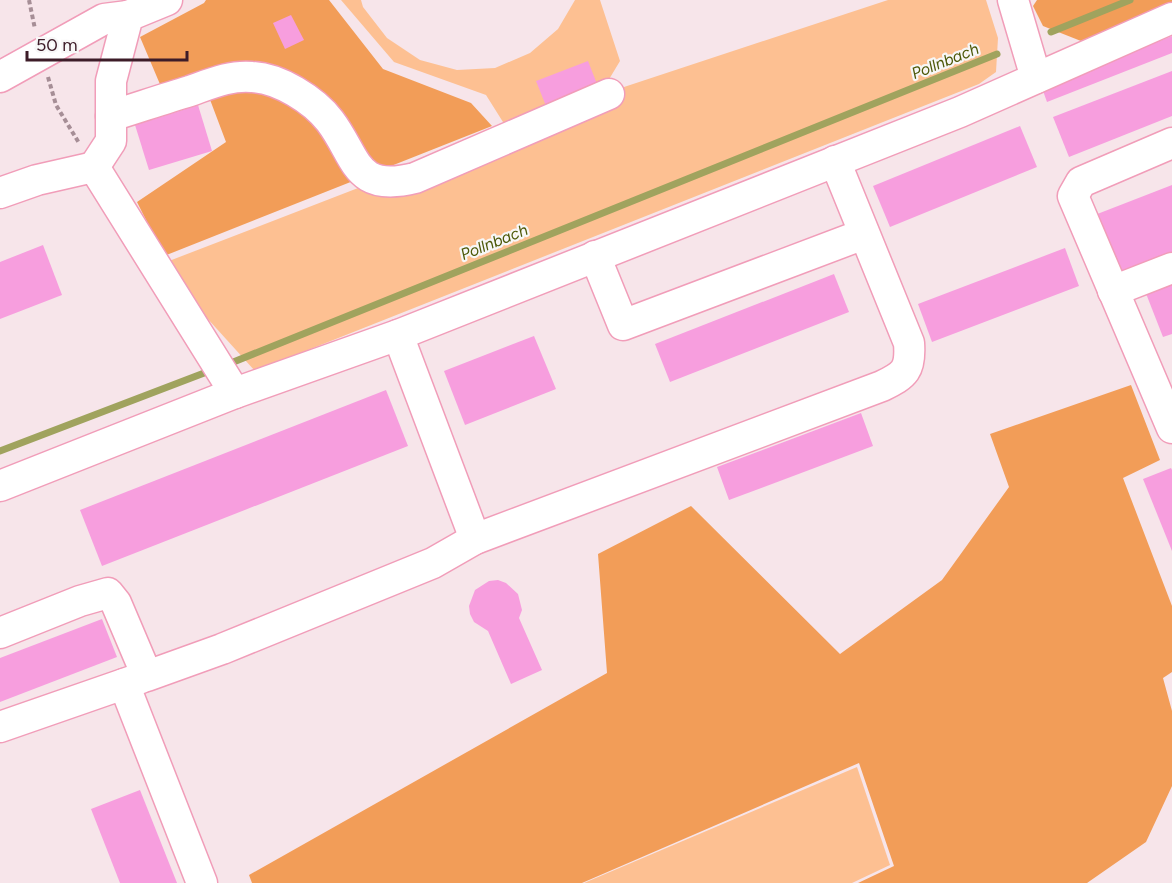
<svg xmlns="http://www.w3.org/2000/svg" width="1172" height="883" font-family="Figtree,sans-serif">
<rect width="100%" height="100%" fill="#f7e5ea"/>
<!-- green -->
<g fill="#fdc092">
<polygon points="341,0 361,0 363,7 387,38 420,60 457,70 495,68 530,53 558,29 575,0 600,0 620,61 605,86 613,102 624,87 888,0 986,0 998,38 996,72 979,84 255,371 197,307 169,261 508,130 486,95 394,62"/>
<polygon points="857,767 890,865 852,883 584,883"/>
</g>
<!-- forest -->
<g fill="#f29d58">
<polygon points="206,0 329,0 383,69 471,103 492,126 164,256 137,202 226,142 206,89 162,89 140,37 204,3"/>
<polygon points="1037,0 1172,0 1172,3 1081,41 1043,26 1033,6"/>
<polygon points="1131,385 1160,460 1123,478 1172,606 1172,672 1163,678 1172,711 1172,786 1146,842 1087,883 858,883 894,866 859,763 582,883 252,883 249,875 607,673 598,554 691,506 840,654 942,580 1009,487 990,434"/>
</g>
<g fill="none" stroke-linecap="round" stroke-linejoin="round">
<!-- stream -->
<g stroke="#a0a35e" stroke-width="7">
<polyline points="1051,32 1130,0"/>
<polyline points="226,365 997,54"/>
<polyline points="0,451 212,370"/>
</g>
</g>
<!-- building -->
<g fill="#f79ede">
<polygon points="291,15 304,40 285,49 273,23"/>
<polygon points="1172,36 1172,53 1047,102 1042,88"/>
<polygon points="588,61 599,89 548,111 536,81"/>
<polygon points="1172,71 1172,116 1069,157 1053,117"/>
<polygon points="198,105 212,151 149,170 135,125"/>
<polygon points="1020,126 1037,167 890,227 873,186"/>
<polygon points="1172,185 1172,253 1110,277 1087,218"/>
<polygon points="43,245 62,295 0,319 0,262"/>
<polygon points="1065,248 1079,286 932,342 918,304"/>
<polygon points="834,274 849,312 670,382 655,344"/>
<polygon points="1172,281 1172,334 1163,337 1145,291"/>
<polygon points="534,336 556,389 465,425 444,371"/>
<polygon points="386,390 408,446 102,566 80,510"/>
<polygon points="861,413 873,446 729,500 717,467"/>
<polygon points="1171,468 1172,470 1172,551 1143,479"/>
<polygon points="498,580 506,583 518,594 522,610 519,618 542,670 511,684 488,631 474,622 470,614 469,606 475,590 489,581"/>
<polygon points="102,619 117,657 0,702 0,658"/>
<polygon points="140,790 177,883 120,883 91,809"/>
</g>
<g fill="none" stroke-linecap="round" stroke-linejoin="round">
<defs>
<g id="minor">
<polyline points="1013,0 1036,78"/>
<polyline points="0,77 104,19 128,16"/>
<path d="M111 116C137 108 163 99 190 91 210 84 230 75 252 77 279 78 314 100 330 121 358 158 354 193 415 178L609 94"/>
<polyline points="1172,143 1081,182 1073,196 1172,428"/>
<polyline points="94,167 111,141 111,81 128,16 167,0"/>
<polyline points="0,193 37,180 94,167 235,393"/>
<polyline points="595,256 623,325 864,234"/>
<polyline points="1113,291 1172,268"/>
<polyline points="398,335 475,539"/>
<polyline points="0,486 235,393 398,335 960,112 1172,18"/>
<path d="M0 633 80 601 108 593 116 603 147 676 222 649 433 563 475 539 882 386C905 375 911 370 909 343L835 161"/>
<polyline points="124,684 202,883"/>
<polyline points="0,727 141,678"/>
</g>
</defs>
<!-- minor casing -->
<use href="#minor" stroke="#f19db9" stroke-width="33"/>
<!-- path -->
<g stroke="#a68e96" stroke-width="4" stroke-dasharray="4.5 3" stroke-linecap="butt">
<polyline points="29,0 35,29"/>
<polyline points="48,77 56,105 79,143"/>
</g>
<!-- minor -->
<use href="#minor" stroke="#fff" stroke-width="30"/>
</g>
<g text-anchor="middle" dominant-baseline="central" stroke-width="4.5" stroke-linejoin="round" paint-order="stroke">
<!-- water labels -->
<g font-size="16" font-style="italic" fill="#4d5808" stroke="#f7f7f7">
<text transform="translate(945 61) rotate(-22)">Pollnbach</text>
<text transform="translate(494 242) rotate(-22)">Pollnbach</text>
</g>
</g>
<!-- scale -->
<path d="M27 51v9h160v-9" fill="none" stroke="#3d1c28" stroke-width="3"/>
<text x="36" y="51" font-size="18" fill="#3d1c28" stroke="#f7f7f7" stroke-width="4.5" paint-order="stroke">50 m</text>
</svg>
